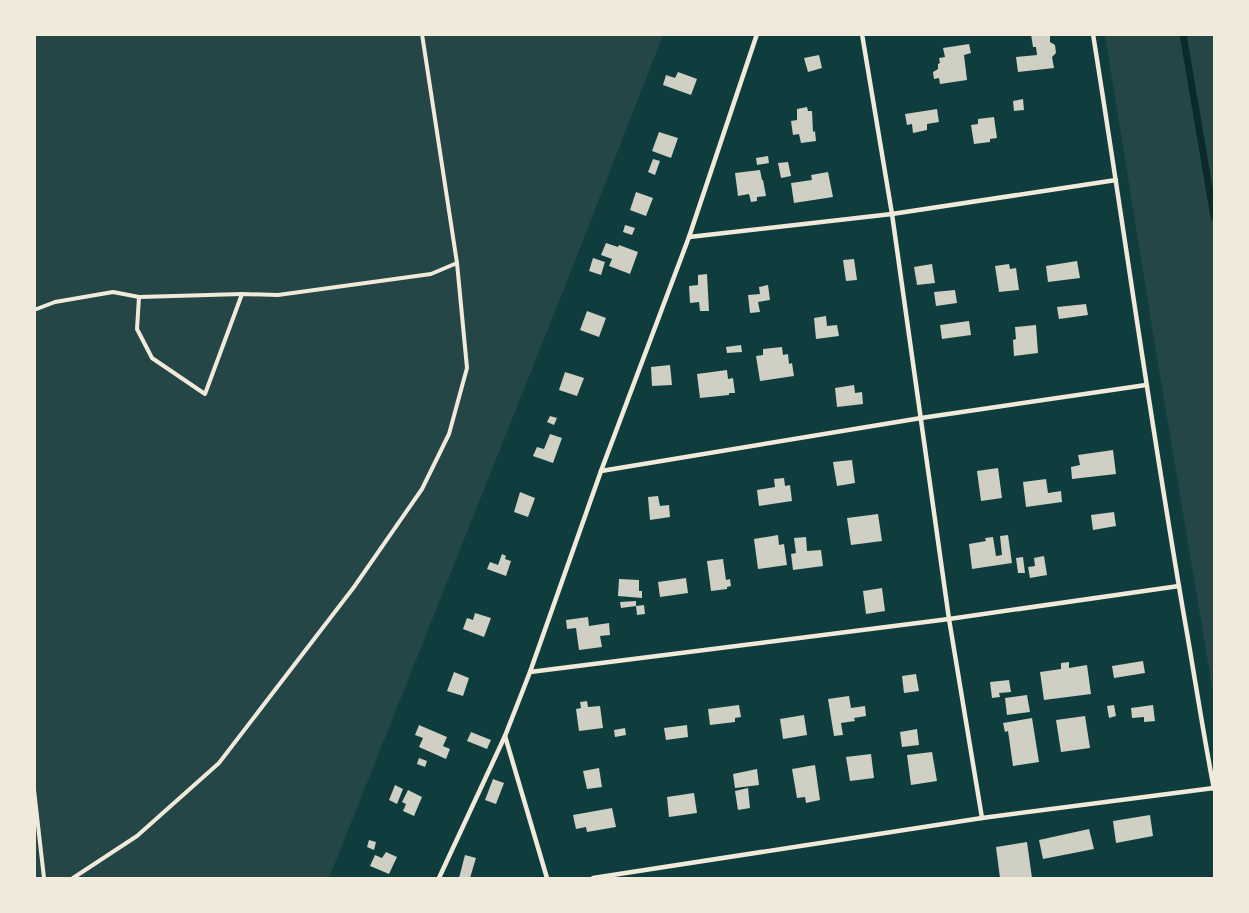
<svg xmlns="http://www.w3.org/2000/svg" width="1249" height="913" font-family="'Source Sans 3',sans-serif">
<rect width="100%" height="100%" fill="#0f3d3e"/>
<!-- green -->
<g fill="#244646">
<polygon points="34,35 663,35 564,289 329,878 35,878"/>
<polygon points="1105,35 1214,35 1214,698 1153,333"/>
</g>
<g fill="none" stroke-linecap="round" stroke-linejoin="round">
<!-- stream -->
<polyline stroke="#0a2a2b" stroke-width="7" points="1183,34 1214,217"/>
</g>
<!-- building -->
<g fill="#cfcfc3">
<polygon points="1031,34 1050,34 1050,42 1055,45 1056,53 1052,57 1054,68 1018,72 1016,57 1037,55 1036,47 1033,47"/>
<polygon points="969,44 971,53 964,55 967,80 940,84 939,78 934,79 933,72 938,69 938,64 940,63 939,58 945,57 943,48"/>
<polygon points="819,55 822,68 808,72 804,58"/>
<polygon points="678,72 697,79 691,95 663,85 666,75 675,78"/>
<polygon points="1023,99 1024,110 1014,111 1013,101"/>
<polygon points="807,107 808,111 812,111 813,132 815,131 816,141 801,143 799,134 793,135 791,121 797,120 797,109"/>
<polygon points="937,109 939,122 927,124 927,130 913,133 912,124 907,125 905,114"/>
<polygon points="994,117 997,138 990,139 990,142 974,144 971,125 978,124 978,119"/>
<polygon points="659,132 678,138 671,158 652,151"/>
<polygon points="768,156 769,163 757,165 756,158"/>
<polygon points="653,159 660,161 655,175 648,172"/>
<polygon points="788,162 791,176 781,178 778,163"/>
<polygon points="760,170 762,180 763,180 766,196 757,197 757,201 751,202 749,194 738,196 735,173"/>
<polygon points="828,172 833,197 794,203 791,183 812,180 811,175"/>
<polygon points="636,192 653,198 646,216 630,210"/>
<polygon points="625,225 635,228 632,235 623,232"/>
<polygon points="606,243 618,247 619,245 638,252 630,274 609,266 612,259 601,255"/>
<polygon points="593,258 605,262 601,275 589,271"/>
<polygon points="854,259 857,280 846,281 843,260"/>
<polygon points="1077,261 1080,278 1048,282 1046,266"/>
<polygon points="932,264 935,283 917,285 914,267"/>
<polygon points="1009,264 1010,269 1016,268 1019,290 999,292 995,266"/>
<polygon points="707,274 709,311 700,311 699,302 690,303 689,286 698,285 698,275"/>
<polygon points="768,285 770,300 758,302 760,312 750,313 748,295 760,294 759,287"/>
<polygon points="955,290 957,303 936,306 934,292"/>
<polygon points="1086,304 1088,315 1059,319 1057,307"/>
<polygon points="587,311 606,318 599,337 580,330"/>
<polygon points="826,316 827,326 837,325 839,336 816,339 814,318"/>
<polygon points="969,321 971,335 942,339 940,325"/>
<polygon points="1036,325 1038,353 1014,356 1013,340 1016,339 1015,327"/>
<polygon points="741,345 742,352 727,353 726,347"/>
<polygon points="782,347 783,355 788,354 789,364 792,363 794,376 760,381 756,356 763,355 763,349"/>
<polygon points="670,365 672,385 652,386 651,367"/>
<polygon points="727,370 728,379 733,378 735,393 729,393 729,395 700,398 697,374"/>
<polygon points="565,372 584,378 577,396 559,390"/>
<polygon points="854,385 855,393 862,392 863,404 837,407 835,388"/>
<polygon points="550,416 557,418 554,425 547,422"/>
<polygon points="550,434 562,438 553,463 533,456 537,447 544,449"/>
<polygon points="1113,450 1116,474 1072,479 1071,467 1080,465 1078,455"/>
<polygon points="852,460 855,483 837,486 833,462"/>
<polygon points="998,468 1002,498 981,501 977,471"/>
<polygon points="784,478 785,486 790,485 792,501 759,506 757,490 775,487 774,479"/>
<polygon points="1046,479 1048,493 1061,491 1062,502 1026,507 1023,482"/>
<polygon points="520,492 535,498 528,517 514,512"/>
<polygon points="658,496 660,506 669,505 670,517 650,520 648,497"/>
<polygon points="1114,512 1116,526 1093,530 1091,515"/>
<polygon points="878,514 882,541 851,545 847,518"/>
<polygon points="778,535 779,545 784,544 787,565 758,569 754,539"/>
<polygon points="1008,535 1012,563 972,569 969,544 986,541 985,538 993,537 996,556 1002,555 1000,536"/>
<polygon points="806,537 807,551 821,550 823,566 793,570 791,554 796,553 794,538"/>
<polygon points="502,554 506,556 505,559 511,561 506,576 487,569 490,562 498,565"/>
<polygon points="1044,556 1047,575 1030,578 1028,567 1035,566 1034,558"/>
<polygon points="1023,557 1025,573 1018,573 1016,558"/>
<polygon points="723,559 726,580 730,579 731,586 727,587 727,589 711,591 707,561"/>
<polygon points="686,578 688,593 660,597 658,582"/>
<polygon points="619,579 639,580 639,591 642,591 642,598 618,596"/>
<polygon points="882,588 885,611 866,614 863,591"/>
<polygon points="636,601 636,606 644,605 645,614 637,615 636,606 621,608 620,602"/>
<polygon points="475,613 491,618 484,637 463,629 467,618 473,620"/>
<polygon points="588,617 589,626 609,623 610,635 600,636 602,647 579,650 576,628 567,629 566,620"/>
<polygon points="1143,661 1145,673 1114,678 1112,666"/>
<polygon points="1069,662 1069,668 1087,665 1091,694 1044,700 1040,672 1061,669 1061,663"/>
<polygon points="454,672 469,678 463,696 447,691"/>
<polygon points="916,674 919,691 904,693 902,676"/>
<polygon points="1009,680 1011,692 999,693 1000,697 992,698 990,682"/>
<polygon points="1027,695 1030,712 1007,715 1005,698"/>
<polygon points="849,696 851,708 865,706 866,716 854,718 855,721 841,723 843,735 834,736 828,699"/>
<polygon points="587,701 588,707 600,706 603,728 579,731 576,709 581,708 580,702"/>
<polygon points="739,705 741,717 735,718 735,722 710,725 708,709"/>
<polygon points="1114,705 1116,716 1109,718 1107,706"/>
<polygon points="1153,705 1155,721 1144,722 1144,717 1132,718 1131,708"/>
<polygon points="804,715 807,735 783,739 780,719"/>
<polygon points="1085,716 1090,748 1061,752 1056,720"/>
<polygon points="1032,718 1039,762 1013,766 1008,731 1005,732 1003,723"/>
<polygon points="419,725 447,737 443,746 450,749 446,759 419,747 423,738 415,735"/>
<polygon points="687,725 688,737 666,740 664,728"/>
<polygon points="625,728 626,735 615,737 614,730"/>
<polygon points="917,729 919,745 902,747 900,732"/>
<polygon points="471,732 491,740 487,749 467,741"/>
<polygon points="932,752 937,781 911,785 907,755"/>
<polygon points="871,754 874,778 850,781 846,757"/>
<polygon points="419,758 427,761 425,767 417,764"/>
<polygon points="815,765 820,800 806,803 805,797 797,798 792,769"/>
<polygon points="599,768 602,787 587,789 583,771"/>
<polygon points="757,769 759,785 735,788 733,774"/>
<polygon points="493,779 504,783 496,804 485,800"/>
<polygon points="395,785 403,789 397,804 389,800"/>
<polygon points="748,788 750,808 738,810 735,791"/>
<polygon points="408,790 422,797 414,816 403,811 406,804 402,802"/>
<polygon points="694,793 697,813 669,817 667,797"/>
<polygon points="612,808 616,827 587,832 586,827 576,829 573,815"/>
<polygon points="1150,815 1153,836 1116,843 1113,821"/>
<polygon points="1089,829 1094,849 1043,859 1039,840"/>
<polygon points="369,840 376,842 374,850 367,847"/>
<polygon points="1027,842 1032,878 1000,878 996,847"/>
<polygon points="386,852 397,857 389,874 370,866 375,855 382,858"/>
<polygon points="465,855 476,858 470,878 459,878"/>
</g>
<g fill="none" stroke-linecap="round" stroke-linejoin="round">
<!-- path -->
<g stroke="#f1e9da" stroke-width="4">
<polyline points="139,297 242,294"/>
<polyline points="34,310 55,302 113,292 139,297 137,329 152,358 205,394 242,294 278,295 431,274 457,263"/>
<polyline points="34,790 44,878"/>
<polyline points="73,878 137,836 219,763 354,587 422,489 449,434 467,368 457,263 422,34"/>
</g>
<!-- service -->
<g stroke="#f1e9da" stroke-width="4.5">
<polyline points="862,34 892,214 949,619 982,818"/>
<path d="M1093 34C1125 234 1152 434 1187 633 1196 685 1204 738 1214 789"/>
<polyline points="689,237 892,214 1116,180"/>
<polyline points="601,471 921,418 1146,385"/>
<polyline points="530,672 949,619 1179,586"/>
<polyline points="505,736 547,878"/>
<polyline points="439,878 505,736 530,672 601,471 689,237 757,34"/>
<polyline points="593,878 982,818 1214,788"/>
</g>
</g>
<!-- border -->
<rect width="1249" height="913" fill="none" stroke="#f1e9da" stroke-width="72"/>
</svg>
